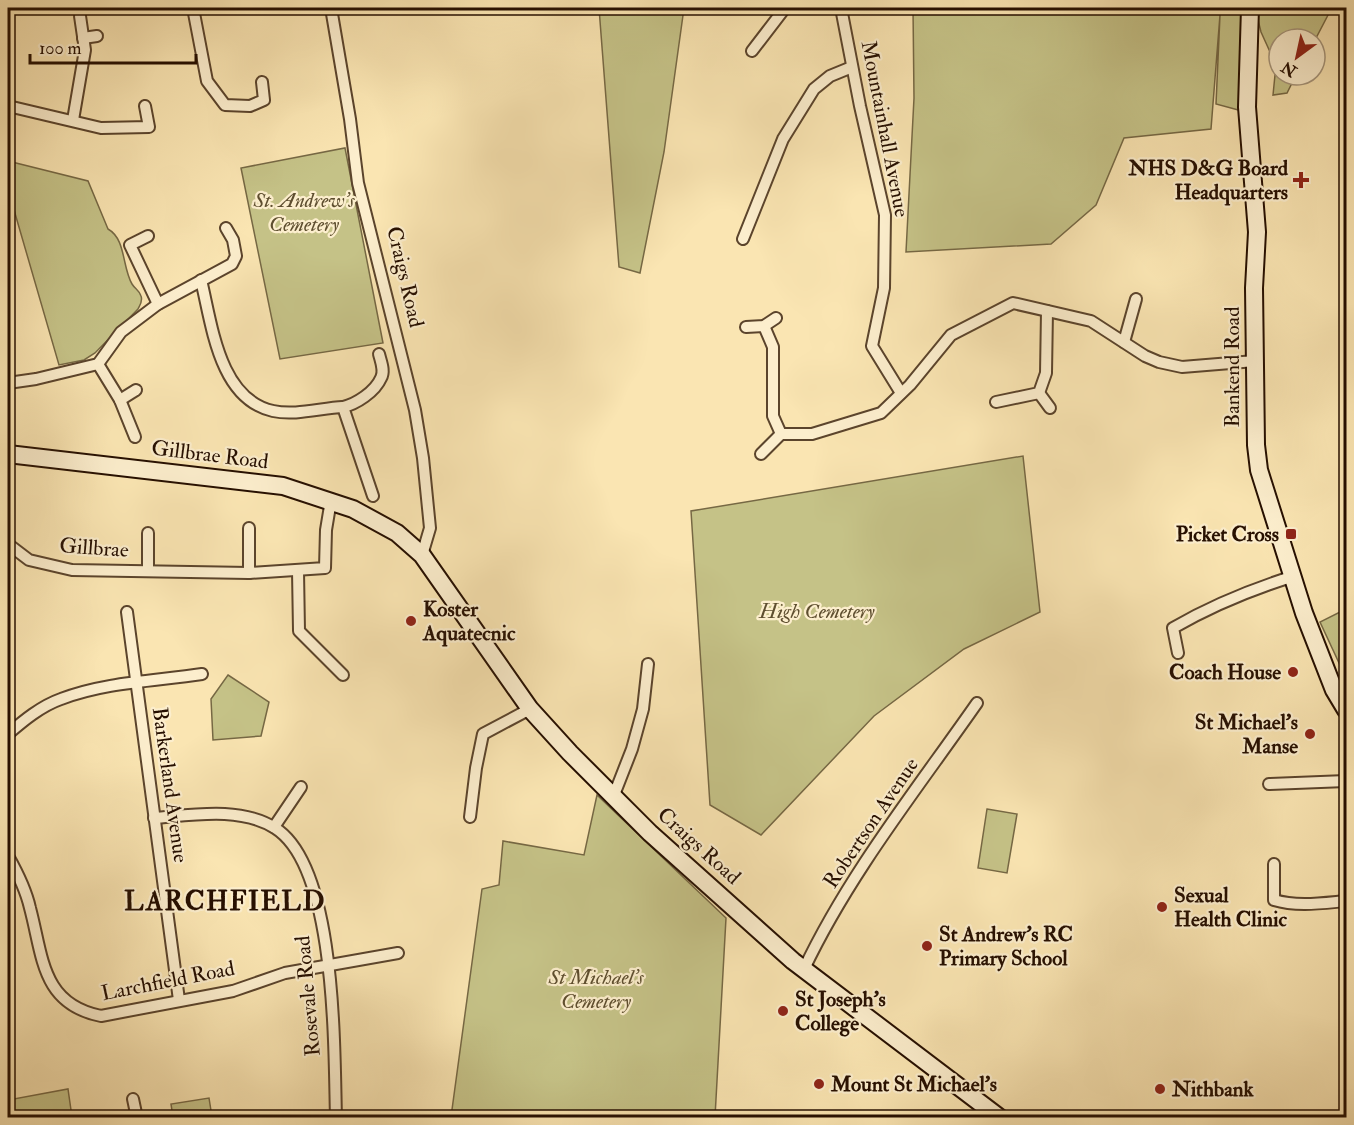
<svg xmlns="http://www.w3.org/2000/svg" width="1354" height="1125" font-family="'IM FELL Double Pica',serif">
<rect width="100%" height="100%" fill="#fae5b2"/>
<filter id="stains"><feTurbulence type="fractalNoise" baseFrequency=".00333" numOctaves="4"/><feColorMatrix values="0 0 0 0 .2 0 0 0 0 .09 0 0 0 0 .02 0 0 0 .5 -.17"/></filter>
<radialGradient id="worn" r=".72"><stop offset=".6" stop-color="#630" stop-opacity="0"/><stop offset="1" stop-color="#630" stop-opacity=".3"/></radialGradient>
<!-- green -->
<g fill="#c5c287" stroke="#766844" stroke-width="1.5">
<polygon points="599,8 684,8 664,152 640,273 619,267"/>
<polygon points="913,8 1243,8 1242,111 1216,104 1220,15 1211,129 1124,138 1096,205 1051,244 906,252 914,98"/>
<polygon points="1255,8 1329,8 1328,15 1315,40 1279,39 1279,75 1296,75 1287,93 1273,95 1276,65 1261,32"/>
<polygon points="345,148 383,343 280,359 241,168"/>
<path d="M8 161 88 181 108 229C126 239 122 267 132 284 135 289 139 290 141 296 143 301 140 305 138 309L95 353 84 360 59 365 12 203H8Z"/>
<polygon points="1023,456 1040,612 964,649 874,716 761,835 710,805 691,511"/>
<polygon points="1346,609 1346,678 1320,622"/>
<polygon points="228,675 269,702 261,736 213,740 211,699"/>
<polygon points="597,795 726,918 715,1117 451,1117 482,889 499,885 503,841 584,855"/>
<polygon points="987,809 1017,814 1007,873 978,868"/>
<polygon points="68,1089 72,1117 8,1117 8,1100"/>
<polygon points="209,1098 212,1117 173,1117 171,1104"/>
</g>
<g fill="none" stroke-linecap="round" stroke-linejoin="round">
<defs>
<g id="street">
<polyline points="193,8 207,81 225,105 250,106 264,100 262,82"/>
<polyline points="331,8 350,119 358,183 415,410 423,458 430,528 422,555"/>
<polyline points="841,8 860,106 885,215 884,288 872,346 901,393"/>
<polyline points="83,38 97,36"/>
<polyline points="752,51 785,8"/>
<polyline points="8,106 101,128 149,127 145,106"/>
<polyline points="73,120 85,50 80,16"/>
<polyline points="148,236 130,245 158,304"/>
<polyline points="743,239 783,139 814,89 830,76 852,67"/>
<path d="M201 280C212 325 219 399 273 411 295 416 321 408 343 407L373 496"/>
<polyline points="764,326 773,347 773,416 781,434"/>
<polyline points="746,327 764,326 776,318"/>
<polyline points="1124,342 1136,299"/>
<polyline points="98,364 120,400 135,437"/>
<polyline points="8,383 36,379 98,364 121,332 158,304 232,264 236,256 233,240 226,228"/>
<polyline points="1039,393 1050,408"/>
<polyline points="120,400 136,390"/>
<polyline points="996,402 1039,393 1046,373 1047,311"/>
<path d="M343 407C356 404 375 392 381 378 385 371 381 362 379 354"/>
<polyline points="761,454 781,434 812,434 881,413 910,385 951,335 1013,303 1091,321 1145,356 1159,362 1182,367 1255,361"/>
<polyline points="249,528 249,573"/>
<polyline points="8,544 29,560 72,570 249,573 325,568 326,530 331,500"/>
<polyline points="148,570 148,533"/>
<polyline points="298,571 299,631 343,675"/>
<polyline points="127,612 179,1000"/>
<path d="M1178 653 1173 628C1211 606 1250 590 1291 577"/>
<path d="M8 734C23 721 41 706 61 699 105 682 156 681 202 674"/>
<polyline points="1269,784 1346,781"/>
<polyline points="614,795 632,749 643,709 648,664"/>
<polyline points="470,817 476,768 483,734 530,709"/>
<path d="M154 818C192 815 240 806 275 828 337 867 334 1049 336 1118"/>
<polyline points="274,827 301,787"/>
<path d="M8 856C17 872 26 890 30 908 43 956 41 1004 101 1016L233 991 285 973 398 953"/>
<path d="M1274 864V900C1297 907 1323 903 1346 901"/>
<path d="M804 969C849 874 917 789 977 703"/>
<polyline points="133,1099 137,1118"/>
</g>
<g id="secondary">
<polyline points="1250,8 1247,107 1257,232 1254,288 1256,445 1259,470 1304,613 1334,690 1346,710"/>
<polyline points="8,454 283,486 353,509 397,533 422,555 530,709 570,753 650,833 793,961 1000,1118"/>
</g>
</defs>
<!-- street casing -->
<use href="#street" stroke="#5b442c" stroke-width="14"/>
<!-- secondary casing -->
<use href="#secondary" stroke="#260f00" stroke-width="20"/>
<!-- street -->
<use href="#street" stroke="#fceecd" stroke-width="10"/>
<!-- secondary -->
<use href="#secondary" stroke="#fceecd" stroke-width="16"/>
</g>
<!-- markers -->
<g fill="#8f2418" stroke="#fceecd" stroke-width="2">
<path d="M1298 171h6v6h6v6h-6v6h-6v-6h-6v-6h6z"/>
<rect x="1285" y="528" width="12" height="12" rx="3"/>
<circle cx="411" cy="621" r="6"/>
<circle cx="1293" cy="672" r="6"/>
<circle cx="1310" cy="734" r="6"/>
<circle cx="1162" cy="907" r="6"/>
<circle cx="927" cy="946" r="6"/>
<circle cx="783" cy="1011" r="6"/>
<circle cx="819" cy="1084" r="6"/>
<circle cx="1160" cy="1089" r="6"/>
</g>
<g text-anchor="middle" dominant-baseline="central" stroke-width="4.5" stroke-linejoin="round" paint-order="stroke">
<!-- street labels -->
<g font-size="21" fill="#260f00" stroke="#fceecd">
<text transform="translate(885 129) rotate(79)">Mountainhall Avenue</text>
<text transform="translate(405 277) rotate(77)">Craigs Road</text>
<text transform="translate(1232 367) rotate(-90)">Bankend Road</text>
<text transform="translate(210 455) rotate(7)">Gillbrae Road</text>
<text transform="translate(94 548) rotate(4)">Gillbrae</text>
<text transform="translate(170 785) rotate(82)">Barkerland Avenue</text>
<text transform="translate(871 823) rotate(-56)">Robertson Avenue</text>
<text transform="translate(699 846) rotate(42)">Craigs Road</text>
<text transform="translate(168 981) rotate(-11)">Larchfield Road</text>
<text transform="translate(308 996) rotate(-95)">Rosevale Road</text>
</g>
<!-- poi labels -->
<g font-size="21" font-weight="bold" fill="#260f00" stroke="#fceecd" text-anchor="start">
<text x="1288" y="168" text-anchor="end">NHS D&amp;G Board<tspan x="1288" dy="24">Headquarters</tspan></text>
<text x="1279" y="534" text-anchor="end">Picket Cross</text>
<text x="423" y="609">Koster<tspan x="423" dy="24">Aquatecnic</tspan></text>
<text x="1281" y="672" text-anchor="end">Coach House</text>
<text x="1298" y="722" text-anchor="end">St Michael's<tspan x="1298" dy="24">Manse</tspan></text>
<text x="1174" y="895">Sexual<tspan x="1174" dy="24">Health Clinic</tspan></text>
<text x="939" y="934">St Andrew's RC<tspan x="939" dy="24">Primary School</tspan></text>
<text x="795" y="999">St Joseph's<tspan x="795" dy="24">College</tspan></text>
<text x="831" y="1084">Mount St Michael's</text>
<text x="1172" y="1089">Nithbank</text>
</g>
<!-- park labels -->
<g font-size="21" font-style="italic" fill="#5e4e2f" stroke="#fceecd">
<text x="304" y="200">St. Andrew's<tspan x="304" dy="24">Cemetery</tspan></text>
<text x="817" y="611">High Cemetery</text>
<text x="596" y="977">St Michael's<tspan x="596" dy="24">Cemetery</tspan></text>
</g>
<!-- district labels -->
<g font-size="27" font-weight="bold" letter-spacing="1.5" fill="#260f00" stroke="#fceecd">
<text x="225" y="901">LARCHFIELD</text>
</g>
</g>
<!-- margin -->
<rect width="1354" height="1125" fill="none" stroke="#fae5b2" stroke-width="30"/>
<rect x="9" y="9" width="1336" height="1107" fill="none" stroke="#260f00" stroke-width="3"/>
<rect x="15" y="15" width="1324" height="1095" fill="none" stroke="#260f00" stroke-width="1.5"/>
<!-- north arrow -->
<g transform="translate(1297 57) rotate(213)"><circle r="28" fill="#fceecd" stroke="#a6957b" stroke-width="1.5"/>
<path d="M0-4.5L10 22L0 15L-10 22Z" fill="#8f2418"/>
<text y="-9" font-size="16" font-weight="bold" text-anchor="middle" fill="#260f00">N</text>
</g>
<!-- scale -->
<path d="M30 54v9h166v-9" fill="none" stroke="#260f00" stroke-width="3"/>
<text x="39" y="54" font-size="18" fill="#260f00" stroke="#fceecd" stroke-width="4.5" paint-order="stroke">100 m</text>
<rect width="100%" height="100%" filter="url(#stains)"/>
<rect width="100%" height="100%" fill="url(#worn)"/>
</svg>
